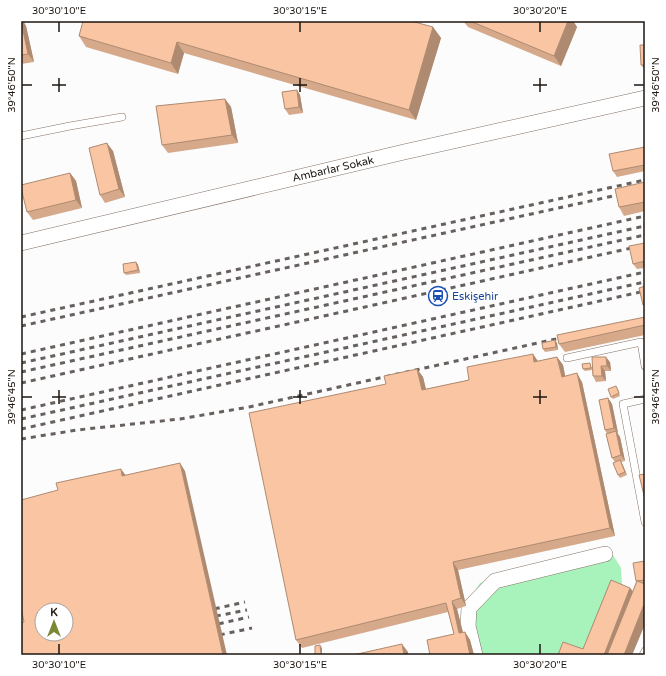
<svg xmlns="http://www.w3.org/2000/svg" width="666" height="676" font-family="'Varela Round',sans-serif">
<rect width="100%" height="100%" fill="#fcfcfc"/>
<!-- green -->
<polygon fill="#a8f2bc" points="613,555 621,568 622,584 615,584 587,652 567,643 562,655 481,655 470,599 480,583 526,568"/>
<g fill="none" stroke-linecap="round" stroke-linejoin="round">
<defs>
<g id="lane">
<polyline points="21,136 70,126 122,117"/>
<polyline points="567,358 641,342 645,366"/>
<polyline points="645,399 623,404 645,522"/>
<polyline points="643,655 645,651"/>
</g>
<g id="street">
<polyline points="21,243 404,152 645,98"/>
<polyline points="475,655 468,626 469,608 495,581 605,554"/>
</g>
</defs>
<!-- lane casing -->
<use href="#lane" stroke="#867367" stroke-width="8"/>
<!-- street casing -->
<use href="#street" stroke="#867367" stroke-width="16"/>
<!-- lane -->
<use href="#lane" stroke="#fff" stroke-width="7"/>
<!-- street -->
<use href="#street" stroke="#fff" stroke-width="15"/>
<!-- rail -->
<g stroke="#66615e" stroke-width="3" stroke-dasharray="5 5" stroke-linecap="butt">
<polyline points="21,317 645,180"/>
<polyline points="21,326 645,189"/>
<polyline points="21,354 645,216"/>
<polyline points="21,363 645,226"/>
<polyline points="21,372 645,235"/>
<polyline points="21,383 645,245"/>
<polyline points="21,410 645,272"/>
<polyline points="21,419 645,282"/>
<polyline points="21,429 645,291"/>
<polyline points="21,439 77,430 180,419 249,407 569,336"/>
<polyline points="205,611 245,602"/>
<polyline points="206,618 247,610"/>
<polyline points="209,626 249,617"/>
<polyline points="210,637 252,628"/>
</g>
</g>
<!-- wall -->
<g fill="#d6a98b">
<polygon points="21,21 23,21 26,26 34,62 21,64"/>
<polygon points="463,21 573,21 577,27 561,66 468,27"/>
<polygon points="433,27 441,38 416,120 184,53 178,74 86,47 79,36"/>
<polygon points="645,45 645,70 641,65"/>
<polygon points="297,90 300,95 303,113 289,115 285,109"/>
<polygon points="225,99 231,107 238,143 168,153 162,145"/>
<polygon points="645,147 645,171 617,177 613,171"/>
<polygon points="113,151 125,197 105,203 100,195"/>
<polygon points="70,173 76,181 82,208 33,220 27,212"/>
<polygon points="645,182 645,211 624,216 619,207"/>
<polygon points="645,243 645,268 637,269 633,264"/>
<polygon points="136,262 138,265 140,273 126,275 124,273"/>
<polygon points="645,317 645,335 565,352 559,344"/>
<polygon points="555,340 557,343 558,350 545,352 543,349"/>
<polygon points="533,354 538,361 557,357 563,365 565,376 582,382 615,536 458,570 466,606 457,609 463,632 465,632 470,640 474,655 430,655 454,634 448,612 302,648 296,640 386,384 417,369 423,377 426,389 469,380"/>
<polygon points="610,362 611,371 605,371 606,381 596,382 593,376 592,370 585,371 583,369"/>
<polygon points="618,389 620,396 613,399 611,397"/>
<polygon points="608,398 612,404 618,433 617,433 620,437 625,461 621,462 627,475 620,478 618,475 615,462 612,458 607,434 605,430"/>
<polygon points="645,561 645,624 632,655 558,655 583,649 630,588 633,591 636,582 636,581"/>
</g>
<!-- shaded-wall -->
<g fill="#ae8a71">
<polygon points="21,21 23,21 26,26 34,62 28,54"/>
<polygon points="568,21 573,21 577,27 561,66 554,56"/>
<polygon points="433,27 441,38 416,120 409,110"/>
<polygon points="177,42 184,53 178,74 171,63"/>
<polygon points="297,90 300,95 303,113 299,107"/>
<polygon points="225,99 231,107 238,143 232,135"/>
<polygon points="107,143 113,151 125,197 119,189"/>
<polygon points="70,173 76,181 82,208 76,200"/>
<polygon points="136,262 138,265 140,273 138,270"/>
<polygon points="555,340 557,343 558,350 556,347"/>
<polygon points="533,354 538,362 534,362"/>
<polygon points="557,357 563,365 567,385 562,377"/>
<polygon points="606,357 610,362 611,371 607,366"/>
<polygon points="601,366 605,371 606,381 602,376"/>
<polygon points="417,369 423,377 428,398 422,390"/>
<polygon points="577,373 582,382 615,536 610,528"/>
<polygon points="608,398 612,404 618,433 614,428"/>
<polygon points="616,431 620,437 625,461 621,455"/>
<polygon points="620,460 622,463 627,475 625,472"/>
<polygon points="180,463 185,471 227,655 223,655"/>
<polygon points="121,469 127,477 122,476"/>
<polygon points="453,562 458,570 466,606 461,598"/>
<polygon points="630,588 636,596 612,655 604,655"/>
<polygon points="452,601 457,609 465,641 459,633"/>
<polygon points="645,602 645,624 632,655 624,655"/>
<polygon points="465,632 470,640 474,655 470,655"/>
<polygon points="402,644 408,652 408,655 404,655"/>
<polygon points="320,645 322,648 322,655 321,655"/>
</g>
<!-- building -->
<g fill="#f9c5a2" stroke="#ae8a71" fill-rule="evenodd">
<polygon points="21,21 28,54 21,55"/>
<polygon points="83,21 411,21 433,27 409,110 177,42 171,63 79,36"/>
<polygon points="470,21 568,21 554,56"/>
<polygon points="640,45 645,45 645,65 641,65"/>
<polygon points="297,90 299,107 285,109 282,92"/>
<polygon points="225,99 232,135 162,145 156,106"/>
<polygon points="107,143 119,189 100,195 89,148"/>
<polygon points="645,147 645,165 613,171 609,154"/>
<polygon points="70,173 76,200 27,212 21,188 21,185"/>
<polygon points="645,182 645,202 619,207 615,189"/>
<polygon points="645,243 645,261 633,264 629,246"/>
<polygon points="136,262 138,270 124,273 123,264"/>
<polygon points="645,286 645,305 643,305 639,288"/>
<polygon points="645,317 645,325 559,344 557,335"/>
<polygon points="555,340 556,347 543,349 542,343"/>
<polygon points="533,354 534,362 557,357 562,377 577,373 610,528 453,562 461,598 452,601 459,633 465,632 470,655 430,655 427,640 454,634 446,603 296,640 249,413 386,384 384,376 417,369 422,390 469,380 467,367"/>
<polygon points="592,357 606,357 607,366 601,366 602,376 593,376"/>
<polygon points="590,363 591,368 583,369 582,364"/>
<polygon points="616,386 619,393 611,397 608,389"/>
<polygon points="608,398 614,428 605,430 599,400"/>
<polygon points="616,431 621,455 612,458 606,434"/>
<polygon points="620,460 625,472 618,475 613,463"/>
<path d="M180 463 223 655H21V623L24 622 21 608V500L58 490 56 483 121 469 122 476ZM42 610H66V634H42Z"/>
<polygon points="645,474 645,499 639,475"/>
<polygon points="645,561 645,580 636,581 633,563"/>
<polygon points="611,580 630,588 604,655 558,655 563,642 583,649"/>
<polygon points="637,581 645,584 645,602 624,655 607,655"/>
<polygon points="402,644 404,655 353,655"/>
<polygon points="320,645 321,655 315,655 315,646"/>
</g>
<!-- ticks -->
<path fill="none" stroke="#1d1611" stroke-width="1.5" d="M59 22V32M300 22V32M540 22V32M59 78V92M300 78V92M540 78V92M22 85H32M52 85H66M293 85H307M533 85H547M634 85H644M59 390V404M300 390V404M540 390V404M22 397H32M52 397H66M293 397H307M533 397H547M634 397H644M59 644V654M300 644V654M540 644V654"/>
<!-- icons -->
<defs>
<symbol id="station-ring" viewBox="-11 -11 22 22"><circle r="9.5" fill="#fff" stroke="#1a4fb4" stroke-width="1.5"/><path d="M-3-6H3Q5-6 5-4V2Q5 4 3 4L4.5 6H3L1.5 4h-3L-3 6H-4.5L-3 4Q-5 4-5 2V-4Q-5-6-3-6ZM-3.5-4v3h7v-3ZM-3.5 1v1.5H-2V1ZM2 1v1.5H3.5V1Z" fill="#1a4fb4"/></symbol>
</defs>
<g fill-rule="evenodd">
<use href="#station-ring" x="427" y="285" width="22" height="22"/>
</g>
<g text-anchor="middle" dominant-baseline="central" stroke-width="4" stroke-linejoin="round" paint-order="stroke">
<!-- street labels -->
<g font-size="11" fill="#1d1611" stroke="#fff">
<text transform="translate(333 169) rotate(-13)">Ambarlar Sokak</text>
</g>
<!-- transit labels -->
<g font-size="11" fill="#164399" stroke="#fff" text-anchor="start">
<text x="452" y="296">Eskişehir</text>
</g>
</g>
<!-- border -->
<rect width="666" height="676" fill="none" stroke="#ffffff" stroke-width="44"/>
<!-- north arrow -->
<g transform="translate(54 622)"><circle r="19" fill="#ffffff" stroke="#a5a2a0"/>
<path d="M0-3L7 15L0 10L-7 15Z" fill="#7c8835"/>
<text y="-6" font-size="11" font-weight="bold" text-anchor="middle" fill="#1d1611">K</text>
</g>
<rect x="22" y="22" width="622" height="632" fill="none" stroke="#1d1611" stroke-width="1.5"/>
<g font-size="10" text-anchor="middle" fill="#1d1611">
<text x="59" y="14">30°30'10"E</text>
<text x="300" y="14">30°30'15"E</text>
<text x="540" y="14">30°30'20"E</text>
<text transform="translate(11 85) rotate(-90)" y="4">39°46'50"N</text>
<text transform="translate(655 85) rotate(-90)" y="4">39°46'50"N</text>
<text transform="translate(11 397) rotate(-90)" y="4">39°46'45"N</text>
<text transform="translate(655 397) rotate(-90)" y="4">39°46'45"N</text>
<text x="59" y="668">30°30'10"E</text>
<text x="300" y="668">30°30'15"E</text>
<text x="540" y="668">30°30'20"E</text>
</g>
</svg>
